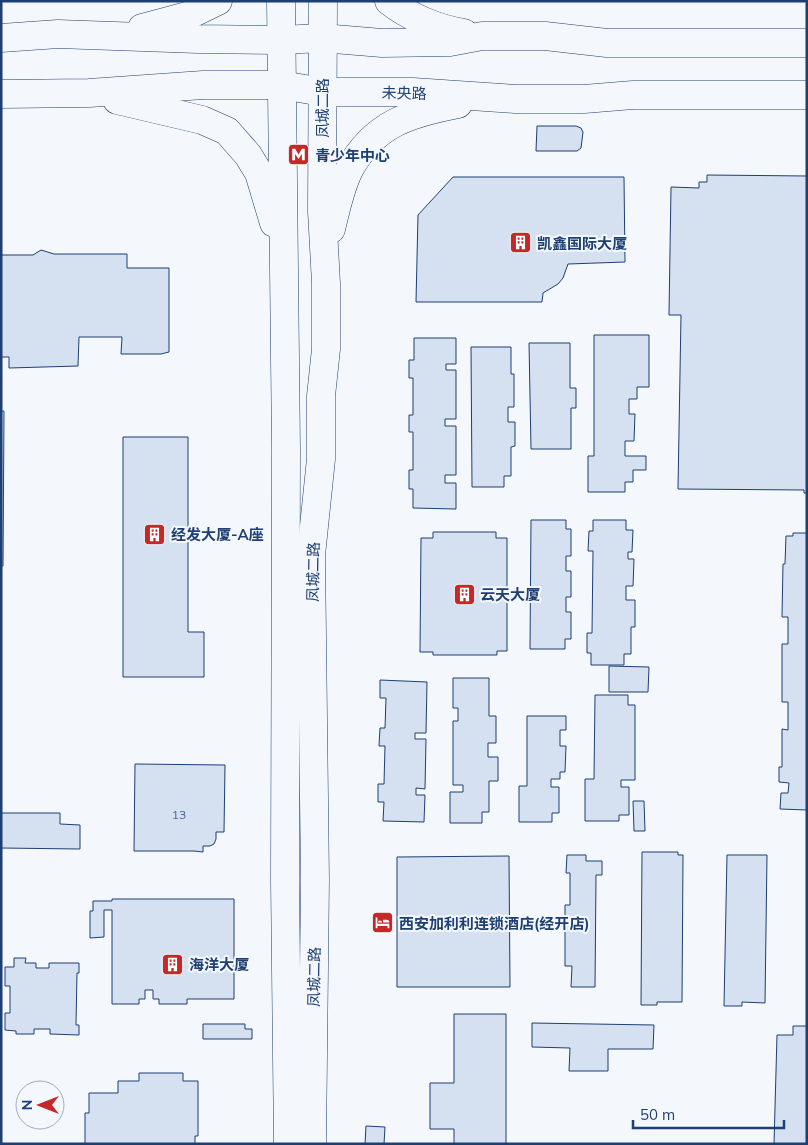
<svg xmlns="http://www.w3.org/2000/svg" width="808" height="1145" font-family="Mulish,'Noto Sans SC',sans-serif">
<rect width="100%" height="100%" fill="#f4f7fb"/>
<!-- building -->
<g fill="#d5e0f0" stroke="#1d3f73">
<polygon points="537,126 576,126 581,128 583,132 581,148 577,151 536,151"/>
<polygon points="707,175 807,176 807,493 804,493 804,490 678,489 681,315 669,315 671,187 699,188 699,182 707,182"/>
<polygon points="453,177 624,177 625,262 568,264 563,278 558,284 543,293 542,302 416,302 418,215"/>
<polygon points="41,250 54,254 127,254 127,268 169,268 169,352 161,354 121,354 122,337 79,337 78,366 9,368 9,357 1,357 1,255 33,255"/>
<polygon points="594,335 649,335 649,387 637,387 637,399 629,399 629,414 635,414 634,441 625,441 625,456 646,456 646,470 633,470 633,482 625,482 625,492 588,492 588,456 594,456"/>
<polygon points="414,338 456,338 456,364 446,364 446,370 456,370 456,419 445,419 445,426 456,426 456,475 445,475 445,483 456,483 456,509 413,508 413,489 409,489 409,470 413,470 413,432 409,432 409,415 413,415 413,378 409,378 409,360 414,360"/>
<polygon points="529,343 570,343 570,388 576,388 576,408 571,408 571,449 531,449"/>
<polygon points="471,347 511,347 511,374 514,374 514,407 508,407 508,422 515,422 515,446 511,447 511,476 504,476 504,487 472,487"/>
<polygon points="1,411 4,411 3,566 1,566"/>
<polygon points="123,437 188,437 188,632 204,632 204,677 123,677"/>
<polygon points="531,520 566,520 566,529 571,529 571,556 566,556 566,571 571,571 571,597 566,597 566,612 571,612 571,639 565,639 565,649 530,649"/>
<polygon points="593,520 626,520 626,530 633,530 632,552 628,552 628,559 634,559 633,586 626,586 626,600 635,600 635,627 631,627 631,654 624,654 624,665 591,665 591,653 587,653 587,633 592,633 593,551 588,551 589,531 593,531"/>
<polygon points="433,532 496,532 496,538 507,538 507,651 497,651 497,655 433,655 433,652 420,652 421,538 433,538"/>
<polygon points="793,533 807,533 807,810 780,809 781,793 788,793 789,783 779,782 779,767 782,767 782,729 788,730 788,702 782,702 782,644 788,644 788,617 782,617 783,564 785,564 786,536 793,536"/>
<polygon points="609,666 649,667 648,692 609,692"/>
<polygon points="453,678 489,678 489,716 496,716 496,743 488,743 488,757 498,757 498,781 489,781 489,812 482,812 482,823 450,823 450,792 463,792 463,785 453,785 453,721 458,721 458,708 453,708"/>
<polygon points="380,680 427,682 426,733 415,733 415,739 426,739 425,789 416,788 416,795 425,795 424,822 383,821 384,802 378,802 378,784 384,784 385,746 379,746 380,728 385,728 386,698 380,698"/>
<polygon points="595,695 628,695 628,705 635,705 635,780 621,780 621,787 629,787 629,815 619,815 619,821 585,821 585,779 594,779"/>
<polygon points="527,716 566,716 566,730 560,730 560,746 566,746 565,772 560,772 560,779 551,779 551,787 559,787 559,813 552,813 552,822 519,822 519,786 527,786"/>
<polygon points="135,764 225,765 224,832 216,832 216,839 214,844 210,846 203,846 203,852 194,851 134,851"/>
<polygon points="633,801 644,801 645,831 634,831"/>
<polygon points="1,813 60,813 60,824 80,825 80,849 1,848"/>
<polygon points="642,852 678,852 678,855 683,855 682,1002 657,1002 657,1005 641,1005"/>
<polygon points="567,855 586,855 586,861 602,861 602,875 596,875 595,987 571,987 572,966 565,966 565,905 570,905 570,873 566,873"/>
<polygon points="727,855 767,855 765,1003 742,1002 742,1006 724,1006"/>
<polygon points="509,856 510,987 397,987 397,857"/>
<polygon points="112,899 234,899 234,999 187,999 187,1004 159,1004 159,999 153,999 153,990 145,990 145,999 139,999 139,1004 112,1004 112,910 104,910 104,937 90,938 90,911 93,911 93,901 112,901"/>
<polygon points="14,958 26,958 25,963 36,963 36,968 49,968 49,963 79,963 79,973 77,973 76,1025 79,1025 79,1035 50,1034 50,1029 34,1029 34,1034 16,1034 16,1031 5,1030 5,1013 10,1013 10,986 5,986 5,967 14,967"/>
<polygon points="454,1014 506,1014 506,1144 454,1144 454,1129 430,1129 430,1083 454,1083"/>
<polygon points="532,1023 654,1025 653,1049 608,1049 608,1071 569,1071 570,1048 532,1047"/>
<polygon points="203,1024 245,1024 245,1029 252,1029 252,1039 203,1039"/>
<polygon points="793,1026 807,1026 807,1144 774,1144 777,1035 793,1035"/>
<polygon points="139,1073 183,1073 183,1081 198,1081 198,1136 195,1136 195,1144 85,1144 85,1113 89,1113 89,1093 118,1093 118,1081 139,1081"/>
<polygon points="366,1126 385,1127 384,1144 365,1144"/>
</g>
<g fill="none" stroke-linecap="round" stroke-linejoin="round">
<defs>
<g id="major">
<polyline points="281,1 286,448 285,881 288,1144"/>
<path d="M389 1C409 17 438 29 464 33"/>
<polyline points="142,28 187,16 218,1"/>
<polyline points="1,38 58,34 198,39 281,40 322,38 382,43 450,42 482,36 545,36 607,43 807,43"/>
<polyline points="1,94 89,93 203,85 282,85 322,92 413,92 515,99 584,99 633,95 807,95"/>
<polyline points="117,100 202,120 227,131 248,155 259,173 274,223"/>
<path d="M331 229C336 209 340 188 349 170 374 123 411 113 458 104"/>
<polyline points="312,1144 315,880 311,555 321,459 321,396 326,349 326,283 322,211 323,1"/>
</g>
</defs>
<!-- major casing -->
<use href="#major" stroke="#1d3f73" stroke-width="29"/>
<!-- major -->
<use href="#major" stroke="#f4f7fb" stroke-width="28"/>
</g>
<!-- icons -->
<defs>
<symbol id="metro-square" viewBox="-11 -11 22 22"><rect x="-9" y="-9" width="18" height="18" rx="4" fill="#c62828" stroke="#f4f7fb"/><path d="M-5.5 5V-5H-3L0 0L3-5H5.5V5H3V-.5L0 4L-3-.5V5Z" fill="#fff"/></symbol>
<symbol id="building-square" viewBox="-11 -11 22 22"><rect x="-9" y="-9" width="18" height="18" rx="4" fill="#c62828" stroke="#f4f7fb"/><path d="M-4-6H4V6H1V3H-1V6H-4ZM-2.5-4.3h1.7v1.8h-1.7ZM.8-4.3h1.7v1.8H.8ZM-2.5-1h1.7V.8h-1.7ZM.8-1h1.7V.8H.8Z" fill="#fff"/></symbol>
<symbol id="hotel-square" viewBox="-11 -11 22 22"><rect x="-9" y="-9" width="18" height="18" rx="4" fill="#c62828" stroke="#f4f7fb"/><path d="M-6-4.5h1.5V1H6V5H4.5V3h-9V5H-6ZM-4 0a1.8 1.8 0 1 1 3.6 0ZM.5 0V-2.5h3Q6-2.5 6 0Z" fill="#fff"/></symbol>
</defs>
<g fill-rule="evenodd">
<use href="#metro-square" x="286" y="142" width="25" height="25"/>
<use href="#building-square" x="508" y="230" width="25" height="25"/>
<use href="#building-square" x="142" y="522" width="25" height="25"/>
<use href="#building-square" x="452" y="582" width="25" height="25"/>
<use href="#hotel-square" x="370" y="910" width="25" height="25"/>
<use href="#building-square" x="160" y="952" width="25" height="25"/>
</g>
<g text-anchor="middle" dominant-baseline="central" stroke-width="4" stroke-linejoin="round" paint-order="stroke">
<!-- number labels -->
<g font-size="12" fill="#4b6792">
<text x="179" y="814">13</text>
</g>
<!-- street labels -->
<g font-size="15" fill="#1d3f73" stroke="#f4f7fb">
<text transform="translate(404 93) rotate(1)">未央路</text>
<text transform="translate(322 108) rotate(-90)">凤城二路</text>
<text transform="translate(313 572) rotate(-89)">凤城二路</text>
<text transform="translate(314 977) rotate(-89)">凤城二路</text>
</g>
<!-- poi labels -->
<g font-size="15" font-weight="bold" fill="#1d3f73" stroke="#f4f7fb" text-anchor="start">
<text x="315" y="155">青少年中心</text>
<text x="537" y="243">凯鑫国际大厦</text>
<text x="171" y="534">经发大厦-A座</text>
<text x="480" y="594">云天大厦</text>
<text x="399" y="923">西安加利利连锁酒店(经开店)</text>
<text x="189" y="964">海洋大厦</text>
</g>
</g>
<!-- border -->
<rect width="808" height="1145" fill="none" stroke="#1d3f73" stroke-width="5"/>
<!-- north arrow -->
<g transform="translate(40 1105) rotate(270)"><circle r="24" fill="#f4f7fb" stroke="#9eadc5"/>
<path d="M0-4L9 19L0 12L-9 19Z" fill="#c62828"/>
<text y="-8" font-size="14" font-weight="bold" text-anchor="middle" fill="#1d3f73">N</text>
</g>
<!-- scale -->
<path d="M633 1120v8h151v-8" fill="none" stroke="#1d3f73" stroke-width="2.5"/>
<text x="640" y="1120" font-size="15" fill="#1d3f73" stroke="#f4f7fb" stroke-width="4" paint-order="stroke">50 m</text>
</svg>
